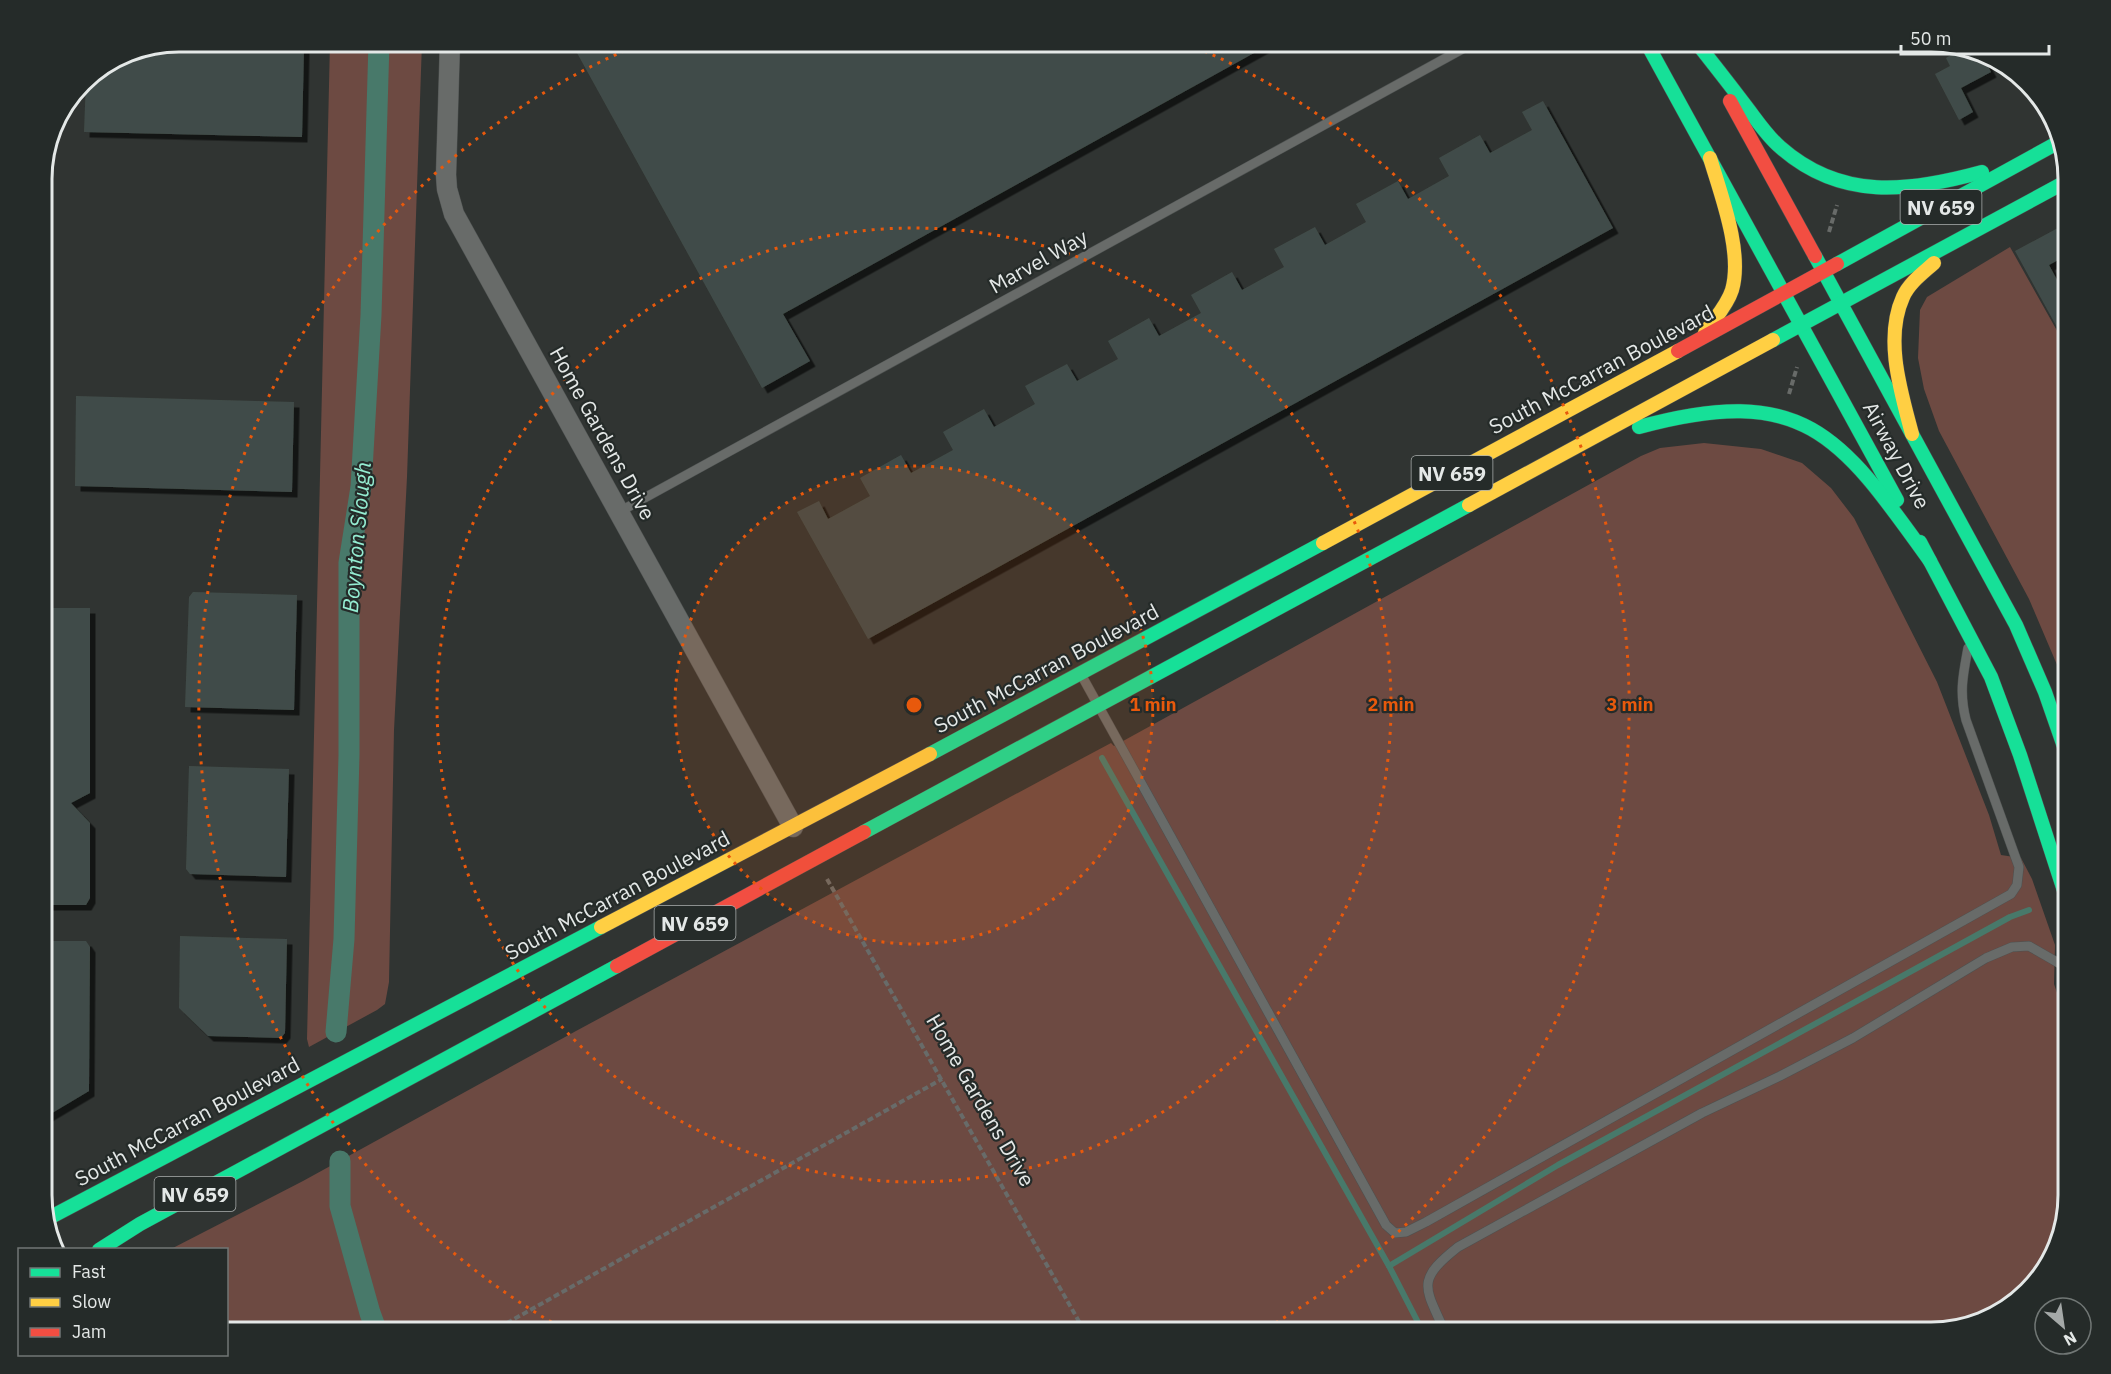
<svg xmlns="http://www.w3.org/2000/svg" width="2111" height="1374" font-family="'IBM Plex Sans',sans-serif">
<defs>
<filter id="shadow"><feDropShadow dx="5.5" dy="5.5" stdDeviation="0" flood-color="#0009"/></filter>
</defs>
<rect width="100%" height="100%" fill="#303432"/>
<!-- green -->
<g fill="#6d4a42">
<polygon points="330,42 422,42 407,477 394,730 389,982 385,1004 377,1010 309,1047 307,1039"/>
<polygon points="2010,247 2069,352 2069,693 2029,599 1939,431 1924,389 1918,358 1920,310 1927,297"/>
<polygon points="1704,443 1761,449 1802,463 1831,488 1854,518 1937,682 1989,815 2001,855 2021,858 2032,879 2055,945 2054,984 2069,1028 2069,1195 2046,1271 2000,1314 1932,1332 227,1332 226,1250 169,1250 303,1181 576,1031 1066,767 1111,743 1114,746 1641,456 1660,448"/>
</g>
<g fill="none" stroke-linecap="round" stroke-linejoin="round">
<!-- stream -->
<g stroke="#48796a" stroke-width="6">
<polyline points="1102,758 1389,1266 1423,1332"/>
<polyline points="1389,1266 1558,1165 1979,934 2010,917 2029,910"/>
</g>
<!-- canal -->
<g stroke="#48796a" stroke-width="21">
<polyline points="336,1032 344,939 349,755 349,563 361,487 371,315 379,42"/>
<polyline points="340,1161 340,1206 370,1313 377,1332"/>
</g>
</g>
<!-- building -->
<g fill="#414c48" filter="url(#shadow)">
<polygon points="571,42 1274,42 783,314 810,361 762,388"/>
<polygon points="169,44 304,48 302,137 84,132 86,80 127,52"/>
<polygon points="1959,50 1984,58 1991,72 1961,88 1973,112 1959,120 1935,74 1950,66 1946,58"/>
<polygon points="1543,101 1613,228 868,639 797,512 819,501 828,519 870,496 860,478 901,455 911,473 953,450 943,432 984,409 994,427 1035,404 1025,386 1067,364 1077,381 1118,359 1108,341 1149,318 1159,336 1201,313 1191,295 1232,272 1242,290 1284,267 1274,249 1315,227 1325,245 1366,222 1356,204 1398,181 1408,199 1449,176 1439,158 1480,135 1490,153 1532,130 1522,112"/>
<polygon points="2069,222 2069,254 2049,265 2069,302 2069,349 2015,251"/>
<polygon points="76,396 294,402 292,492 75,486"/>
<polygon points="193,592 297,595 294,710 185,707 189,597"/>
<polygon points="42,608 90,608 90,793 71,803 90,823 90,898 86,905 42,905"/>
<polygon points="189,766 289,769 286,877 190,874 186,869"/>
<polygon points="180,936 287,939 285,1033 281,1038 208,1036 179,1008"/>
<polygon points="42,941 86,941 90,947 89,1091 42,1119"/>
</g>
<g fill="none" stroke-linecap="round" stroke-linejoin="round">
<defs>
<g id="lane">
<polyline points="2069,265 2063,278 2069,288"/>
<polyline points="619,512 1475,42"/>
<path d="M1083 678 1386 1225 1395 1233 1406 1232 1426 1222 2011 894 2017 885 2019 867 1966 720C1959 692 1963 675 1968 648"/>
<path d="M1445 1332C1425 1287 1415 1281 1458 1247L1702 1113 1780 1076 1853 1038 1986 958 2012 947 2029 946 2069 969"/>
</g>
<polyline id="street" points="450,42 446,175 447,189 454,214 793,827"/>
<g id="fast">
<polyline points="1646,42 1897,500"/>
<path d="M1700 47C1715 66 1730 85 1745 105 1756 119 1766 135 1780 147 1841 201 1909 192 1982 172"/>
<polyline points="1815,256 2016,625 2045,692 2069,761"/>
<polyline points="1837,264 2059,142"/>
<polyline points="1773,340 2069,180"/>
<path d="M1639 427C1804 382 1840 435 1930 561"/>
<polyline points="1920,542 1991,677 2020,755 2069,906"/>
<polyline points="930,754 1323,543"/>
<polyline points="864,832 1469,505"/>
<polyline points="47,1219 601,927"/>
<polyline points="99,1250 140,1224 617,966"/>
</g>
<g id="slow">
<path d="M1705 333C1714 319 1727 306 1732 290 1743 252 1721 195 1710 158"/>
<path d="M1912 434C1901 392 1884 339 1903 297 1909 283 1923 273 1934 263"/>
<polyline points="1469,505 1773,340"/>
<polyline points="1323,543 1678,351"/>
<polyline points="601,927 930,754"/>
</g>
<g id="jam">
<polyline points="1730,101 1815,256"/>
<polyline points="1678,351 1837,264"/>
<polyline points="617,966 864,832"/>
</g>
</defs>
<!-- lane casing -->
<use href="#lane" stroke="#4d5150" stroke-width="10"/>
<!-- street casing -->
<use href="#street" stroke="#4d5150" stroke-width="21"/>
<!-- fast casing -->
<use href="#fast" stroke="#4d5150" stroke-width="15"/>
<!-- slow casing -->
<use href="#slow" stroke="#4d5150" stroke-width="15"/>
<!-- jam casing -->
<use href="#jam" stroke="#4d5150" stroke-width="15"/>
<!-- path -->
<g stroke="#686b69" stroke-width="4" stroke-dasharray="6 3" stroke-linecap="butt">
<polyline points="1829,232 1837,205"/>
<polyline points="1789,394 1797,367"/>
<polyline points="827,879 1085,1332"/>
<polyline points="491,1332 942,1079"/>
</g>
<!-- lane -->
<use href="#lane" stroke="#686b69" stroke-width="9"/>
<!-- street -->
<use href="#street" stroke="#686b69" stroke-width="20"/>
<!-- fast -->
<use href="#fast" stroke="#16e098" stroke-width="14"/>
<!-- slow -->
<use href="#slow" stroke="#ffcf43" stroke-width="14"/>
<!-- jam -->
<use href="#jam" stroke="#f24e42" stroke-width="14"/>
</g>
<!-- distance rings -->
<circle cx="914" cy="705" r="239" fill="#e8590c" fill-opacity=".12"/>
<g fill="none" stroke="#e8590c" stroke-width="3" stroke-dasharray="3 6">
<circle cx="914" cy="705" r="239"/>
<circle cx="914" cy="705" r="477"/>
<path d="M567 1331A716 716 0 0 1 640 44M1188 44A716 716 0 0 1 1261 1331"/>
</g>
<g text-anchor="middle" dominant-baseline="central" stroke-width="4.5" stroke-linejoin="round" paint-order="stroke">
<!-- shield labels -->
<g fill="#252b29" stroke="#abafae" stroke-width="1.5">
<rect x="1900.5" y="190" width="81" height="34" rx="4.5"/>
<rect x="1411.5" y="456" width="81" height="34" rx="4.5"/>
<rect x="654.5" y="906" width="81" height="34" rx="4.5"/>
<rect x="154.5" y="1177" width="81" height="34" rx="4.5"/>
</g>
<g font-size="20" font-weight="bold" fill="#e4e8e7">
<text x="1941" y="207">NV 659</text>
<text x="1452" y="473">NV 659</text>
<text x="695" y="923">NV 659</text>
<text x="195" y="1194">NV 659</text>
</g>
<!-- street labels -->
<g font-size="21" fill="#e4e8e7" stroke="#252b29">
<text transform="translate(1038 261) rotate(-29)">Marvel Way</text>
<text transform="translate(1601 369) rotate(-28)">South McCarran Boulevard</text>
<text transform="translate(603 433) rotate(61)">Home Gardens Drive</text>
<text transform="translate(1897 455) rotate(62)">Airway Drive</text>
<text transform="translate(1046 668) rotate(-28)">South McCarran Boulevard</text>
<text transform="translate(617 895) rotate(-28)">South McCarran Boulevard</text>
<text transform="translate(981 1100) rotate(60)">Home Gardens Drive</text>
<text transform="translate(187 1121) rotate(-28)">South McCarran Boulevard</text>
</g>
<!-- water labels -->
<g font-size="22" font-style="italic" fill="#95edd2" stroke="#252b29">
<text transform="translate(356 537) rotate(-85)">Boynton Slough</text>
</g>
</g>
<!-- crop -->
<path d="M0 0H2111V1374H0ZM179 52H1931A127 127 0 0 1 2058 179V1195A127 127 0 0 1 1931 1322H179A127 127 0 0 1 52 1195V179A127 127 0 0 1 179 52Z" fill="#252b29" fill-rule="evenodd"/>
<path fill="none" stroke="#e4e8e7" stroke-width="3" d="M179 52H1931A127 127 0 0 1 2058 179V1195A127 127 0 0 1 1931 1322H179A127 127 0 0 1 52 1195V179A127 127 0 0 1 179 52Z"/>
<circle cx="914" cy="705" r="9" fill="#e8590c" stroke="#252b29" stroke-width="3"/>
<g font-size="18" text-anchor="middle" font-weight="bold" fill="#e8590c" stroke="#252b29" stroke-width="4.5" stroke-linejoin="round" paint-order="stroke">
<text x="1153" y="711">1 min</text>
<text x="1391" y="711">2 min</text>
<text x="1630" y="711">3 min</text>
</g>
<!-- legend -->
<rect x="18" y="1248" width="210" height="108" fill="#252b29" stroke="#717775" stroke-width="1.5"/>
<rect x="30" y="1268" width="30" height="9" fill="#16e098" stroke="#717775" stroke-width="1.5"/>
<text x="72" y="1278" font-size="18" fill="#e4e8e7">Fast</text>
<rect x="30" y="1298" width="30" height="9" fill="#ffcf43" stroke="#717775" stroke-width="1.5"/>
<text x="72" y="1308" font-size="18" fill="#e4e8e7">Slow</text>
<rect x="30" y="1328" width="30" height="9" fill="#f24e42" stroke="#717775" stroke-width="1.5"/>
<text x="72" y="1338" font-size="18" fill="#e4e8e7">Jam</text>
<!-- north arrow -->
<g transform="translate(2063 1326) rotate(151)"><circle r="28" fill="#252b29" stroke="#717775" stroke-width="1.5"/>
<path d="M0-4.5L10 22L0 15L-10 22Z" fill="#a5a9a8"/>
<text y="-9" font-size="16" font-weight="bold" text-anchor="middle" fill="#e4e8e7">N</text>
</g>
<!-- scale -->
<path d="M1901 45v9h148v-9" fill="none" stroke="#e4e8e7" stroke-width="3"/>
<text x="1910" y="45" font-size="18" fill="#e4e8e7" stroke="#252b29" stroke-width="4.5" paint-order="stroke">50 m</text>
</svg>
